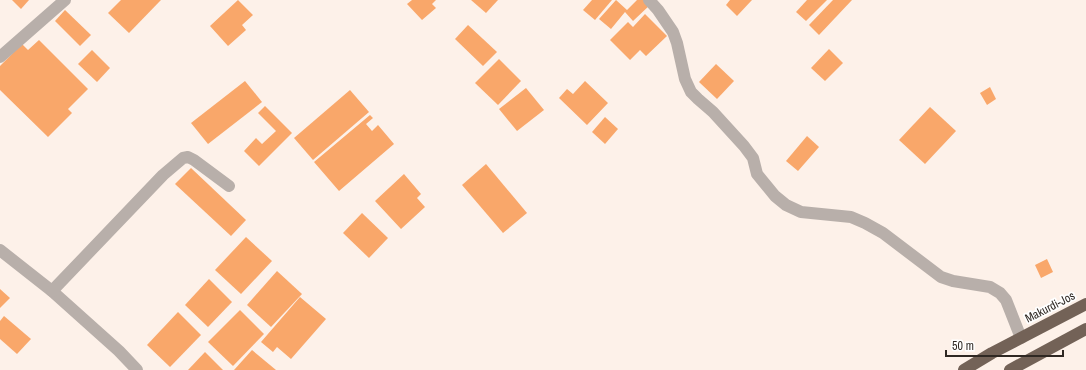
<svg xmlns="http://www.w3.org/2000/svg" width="1086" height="370" font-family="'Archivo Narrow',sans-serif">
<rect width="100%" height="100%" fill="#fdf1e9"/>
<!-- building -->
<g fill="#f9a76a">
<polygon points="12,0 29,0 21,9"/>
<polygon points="121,0 161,0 129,33 108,13"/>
<polygon points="238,0 253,15 242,25 246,30 228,46 210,26"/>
<polygon points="412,0 436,0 432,4 436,8 422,20 407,4"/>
<polygon points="471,0 498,0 486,13"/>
<polygon points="592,0 612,0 595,20 583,10"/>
<polygon points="616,0 627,10 637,0 647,0 651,4 633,21 625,12 611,29 599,19"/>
<polygon points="730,0 752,0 737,16 726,5"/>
<polygon points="807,0 827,0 806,21 796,12"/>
<polygon points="833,0 852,0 819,35 809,25"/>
<polygon points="65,10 91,35 80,46 55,21"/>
<polygon points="645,14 667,36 646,56 640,50 630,60 610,40 628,22 633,27"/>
<polygon points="468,25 497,52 483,66 455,39"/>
<polygon points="39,40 88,89 68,109 72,113 48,137 0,90 0,66 22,44 28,50"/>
<polygon points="829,49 843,63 825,81 811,68"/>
<polygon points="92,50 110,68 97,82 78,64"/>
<polygon points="499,59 521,81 498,105 475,83"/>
<polygon points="716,64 734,81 717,99 699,82"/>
<polygon points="245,81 262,102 208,144 191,123"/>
<polygon points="585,81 608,103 587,125 559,98 567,89 573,94"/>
<polygon points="990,87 996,99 987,105 980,93"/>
<polygon points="526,88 544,110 517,131 499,109"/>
<polygon points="350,90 369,112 313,160 294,138"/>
<polygon points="265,106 292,133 259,166 244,151 256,138 262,144 276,131 258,113"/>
<polygon points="930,107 956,131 925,164 899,140"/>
<polygon points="370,115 373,118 366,124 372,131 378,125 394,144 339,191 314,162"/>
<polygon points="605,117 618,129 605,144 592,132"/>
<polygon points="807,136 819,147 798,171 786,161"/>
<polygon points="486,164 527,213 503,233 462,185"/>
<polygon points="191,168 246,220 231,236 175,184"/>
<polygon points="404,174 421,194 417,198 425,207 401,229 375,201"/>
<polygon points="362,213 388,238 369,258 343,233"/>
<polygon points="246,237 272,261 241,294 215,270"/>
<polygon points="1047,259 1053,272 1041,278 1035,265"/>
<polygon points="277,271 302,294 271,327 247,305"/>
<polygon points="209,279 232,302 208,327 185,305"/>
<polygon points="0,289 10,298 0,308"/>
<polygon points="300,297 326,319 291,359 277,347 273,352 261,342"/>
<polygon points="240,310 264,334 233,366 208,342"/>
<polygon points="178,312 201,335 170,367 147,345"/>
<polygon points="4,316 31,339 17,354 0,339 0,321"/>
<polygon points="252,350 276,370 234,370"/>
<polygon points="205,352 223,370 188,370"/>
</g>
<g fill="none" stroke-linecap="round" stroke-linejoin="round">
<!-- minor -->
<g stroke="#b8afaa" stroke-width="12">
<polyline points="649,0 658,10 673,32 677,43 685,79 691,92 698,99 713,112 744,146 753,158 757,174 775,196 786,205 801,212 851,217 865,223 883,233 941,277 953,281 990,287 1000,293 1006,300 1021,338"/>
<polyline points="0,57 65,0"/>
<polyline points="0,250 52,291 119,351 137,370"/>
<polyline points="52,291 163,175 183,158 188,157 194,160 229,186"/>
</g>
<!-- highway -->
<g stroke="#736257" stroke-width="12">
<polyline points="964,370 992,353 1086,304"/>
<polyline points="1010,370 1086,329"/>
</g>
</g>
<g text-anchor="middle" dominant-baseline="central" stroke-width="3.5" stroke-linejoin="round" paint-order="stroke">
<!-- street labels -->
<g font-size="12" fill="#2f2823" stroke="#fff">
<text transform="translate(1050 307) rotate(-27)">Makurdi-Jos</text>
</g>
</g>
<!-- scale -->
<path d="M946 350v6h117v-6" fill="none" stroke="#2f2823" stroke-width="2"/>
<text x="952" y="350" font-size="12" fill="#2f2823" stroke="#ffffff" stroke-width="3" paint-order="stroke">50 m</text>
</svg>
